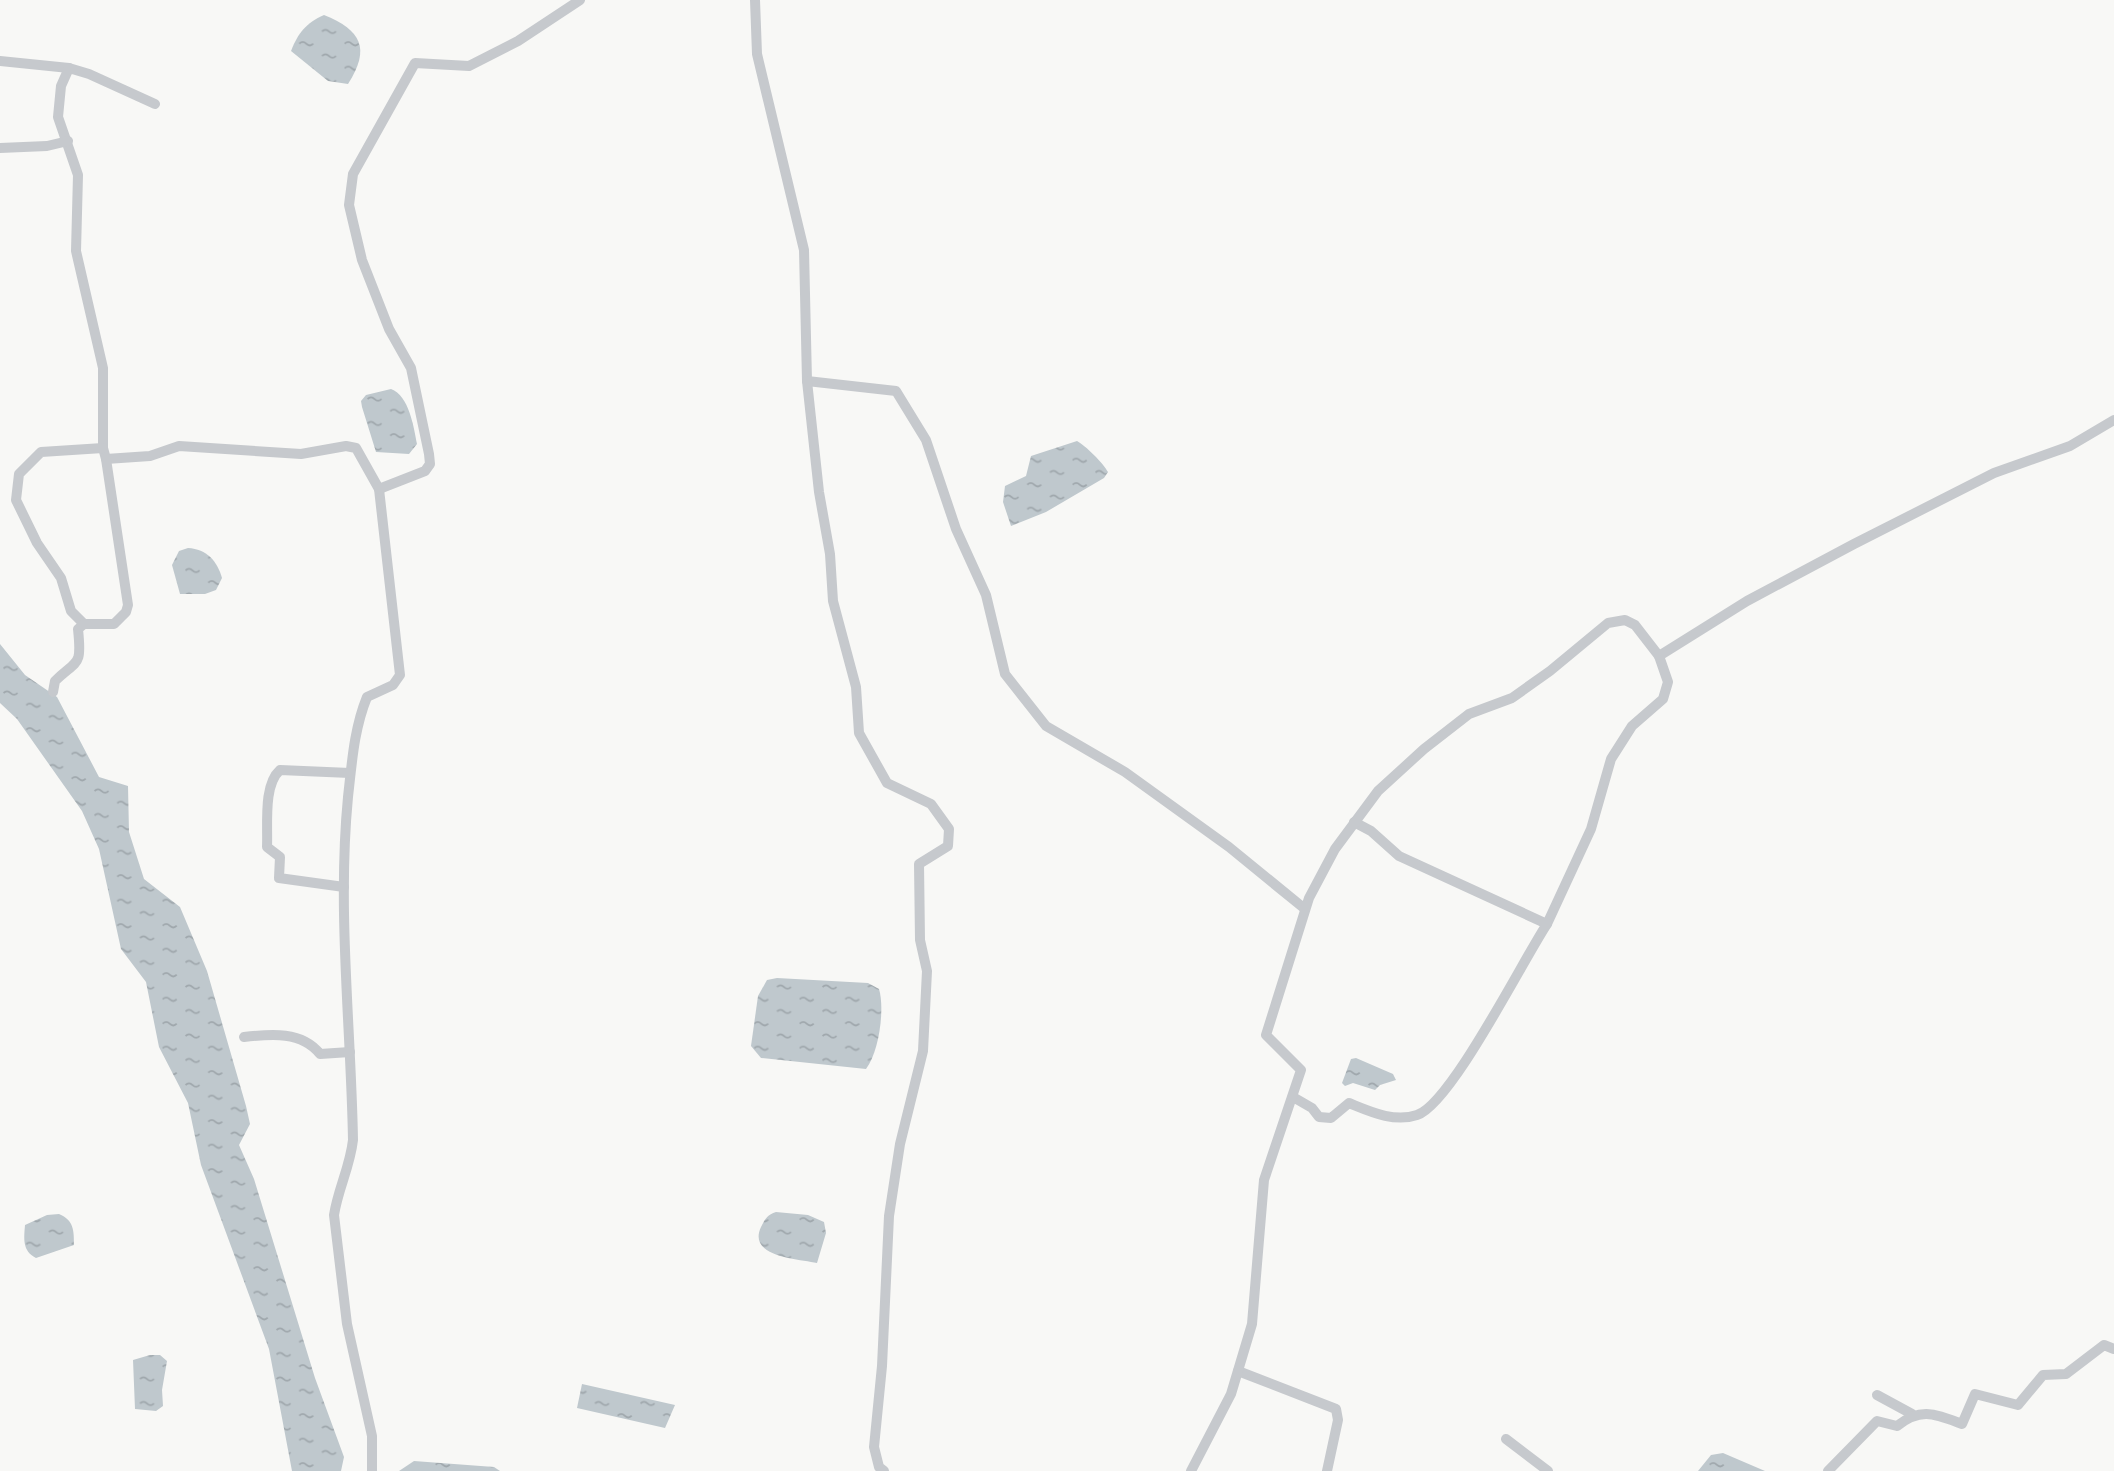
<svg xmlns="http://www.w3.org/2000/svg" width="2114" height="1471" font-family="'Asap Condensed',sans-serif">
<defs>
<pattern id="water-ripples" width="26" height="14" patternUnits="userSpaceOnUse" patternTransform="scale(1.75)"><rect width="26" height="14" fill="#bfc8cd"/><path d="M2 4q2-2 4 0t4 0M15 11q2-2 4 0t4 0" fill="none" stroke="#9fa7ac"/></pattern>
</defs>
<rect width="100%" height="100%" fill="#f8f8f6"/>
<!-- water -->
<g fill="url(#water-ripples)">
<path d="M324 15C361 30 371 48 348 84L328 81 291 51C298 33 306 23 324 15Z"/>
<path d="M391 389C409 395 414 428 417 444L409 454 376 452 362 407 361 401 366 395Z"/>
<path d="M1077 441C1085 445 1104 464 1108 472L1104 478 1046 512 1011 526 1003 502 1005 486 1026 476 1031 456Z"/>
<path d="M188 548C207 549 217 561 222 578L216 590 205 594H180L172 565 179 551Z"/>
<polygon points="0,644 25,675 57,697 99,777 128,786 129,832 144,879 180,907 207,971 246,1106 250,1124 239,1145 254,1179 315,1378 344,1457 341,1471 292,1471 269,1349 201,1165 188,1103 159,1047 146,982 121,949 99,849 82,811 17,719 0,703"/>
<path d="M777 978 868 983 879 989C885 1009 879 1052 866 1069L761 1058 751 1046 758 996 767 980Z"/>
<polygon points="1356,1058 1393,1074 1396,1080 1380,1085 1375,1090 1353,1083 1345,1086 1342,1083 1351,1059"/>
<path d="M776 1212 808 1215 824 1222 826 1233 817 1263C798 1259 747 1257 761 1227 765 1219 767 1215 776 1212Z"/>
<path d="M59 1214C74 1220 74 1231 74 1245L36 1258C22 1251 24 1238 25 1225L47 1215Z"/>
<polygon points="150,1355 160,1355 167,1361 162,1390 163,1406 156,1411 135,1409 133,1360"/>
<polygon points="582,1384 675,1405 665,1428 577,1408"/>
<polygon points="1723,1453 1765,1471 1698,1471 1711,1455"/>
<polygon points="414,1461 494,1467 500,1471 399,1471"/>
</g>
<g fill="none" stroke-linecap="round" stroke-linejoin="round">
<!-- minor -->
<g stroke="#c6c9cd" stroke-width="10">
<polyline points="755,0 757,54 804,250 807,381 896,391 926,440 956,529 986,595 1005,674 1046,726 1125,772 1229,847 1305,909"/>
<polyline points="0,61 69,68"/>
<path d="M155 104 89 74 69 68 61 86 58 117 78 175 76 251 103 368V448L106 459 150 456 179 446 301 454 346 446 356 448 379 489 400 675 393 685 367 697C354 729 352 762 348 797 337 911 351 1026 353 1140 350 1167 338 1189 334 1215L347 1324 372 1436V1471"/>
<polyline points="0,148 47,146 68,141"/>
<polyline points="807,381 819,492 830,554 833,601 856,687 859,733 887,783 931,804 949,829 948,846 919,864 920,940 927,971 923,1051 900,1144 889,1216 882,1366 874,1447 879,1467 884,1471"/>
<polyline points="379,489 425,471 430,464 429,454 411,368 389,329 362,260 349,205 353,174 415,63 469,66 518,41 580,0"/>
<polyline points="84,624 71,611 61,578 37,543 16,500 19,474 41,452 103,448"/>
<path d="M53 692 55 681C78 659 82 667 78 629L84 624H114L126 612 128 605 106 459"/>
<path d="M344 887 279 878 280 857 267 847C268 825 263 785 280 770L350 773"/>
<polyline points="1547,924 1591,829 1611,759 1632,726 1663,699 1668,682 1659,656"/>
<path d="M244 1037C271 1034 302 1031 320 1054L350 1052"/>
<path d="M1293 1097 1312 1108 1319 1117 1331 1118 1349 1103C1369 1111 1394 1123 1417 1115 1451 1104 1523 960 1547 924L1399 856 1371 831 1354 822"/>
<polyline points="1238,1371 1336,1409 1338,1420 1327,1471"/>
<polyline points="1877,1395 1912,1414"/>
<polyline points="1506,1439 1548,1471"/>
<polyline points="1191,1471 1231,1394 1252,1324 1264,1180 1301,1070 1266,1035 1309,898 1335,849 1378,791 1424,749 1469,714 1512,698 1550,671 1608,623 1625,620 1635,625 1659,656 1747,601 1854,544 1994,473 2070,446 2114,420"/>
<path d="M1828 1471 1877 1421 1897 1426C1921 1407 1935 1414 1962 1424L1975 1394 2018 1405 2043 1375 2066 1374 2104 1345 2114 1349"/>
</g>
</g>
</svg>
